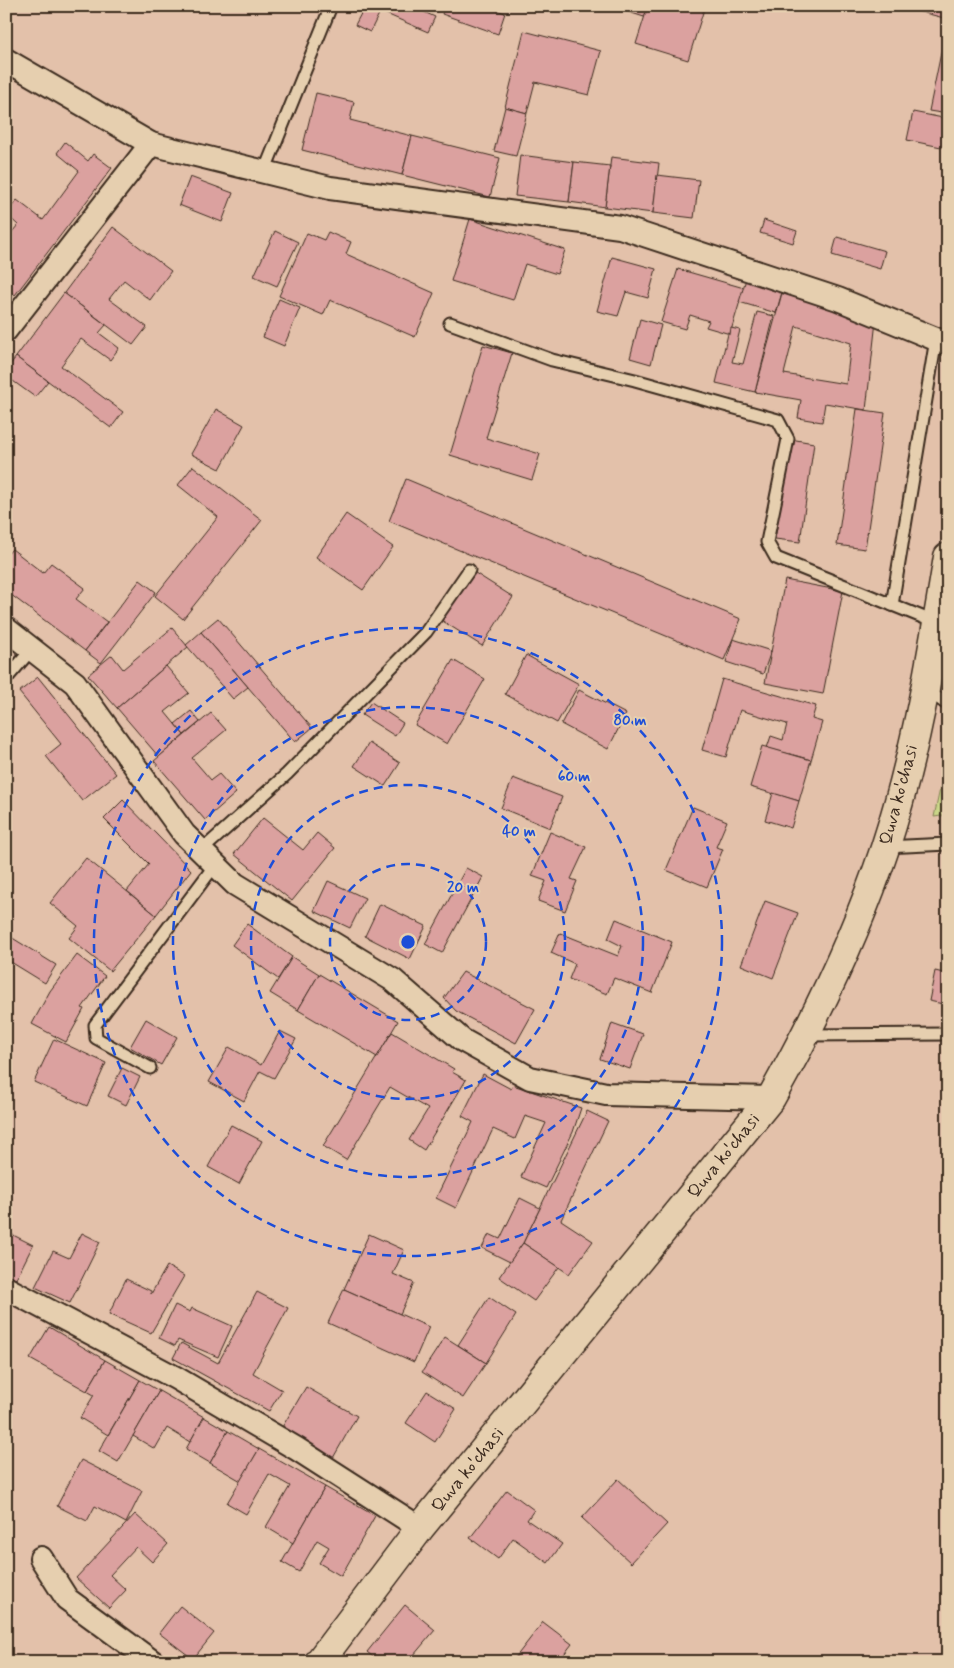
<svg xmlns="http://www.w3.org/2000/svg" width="954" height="1668" font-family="Mynerve,sans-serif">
<rect width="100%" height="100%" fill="#e3c1aa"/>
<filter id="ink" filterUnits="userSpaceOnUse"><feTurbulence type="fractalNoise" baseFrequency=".02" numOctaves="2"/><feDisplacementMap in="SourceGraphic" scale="10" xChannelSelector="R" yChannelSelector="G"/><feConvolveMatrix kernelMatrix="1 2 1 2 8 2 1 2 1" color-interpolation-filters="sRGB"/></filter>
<g filter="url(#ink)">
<!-- green -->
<polygon fill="#cad588" stroke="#828053" points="948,751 948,815 934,817"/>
<!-- building -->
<g fill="#dba19f" stroke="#3b2a1e" fill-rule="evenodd">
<polygon points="365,6 383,6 370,32 355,25"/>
<polygon points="387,6 411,6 435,17 428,32 384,13"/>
<polygon points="428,6 441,6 438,11"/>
<polygon points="445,6 485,6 505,13 498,34 442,14"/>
<polygon points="610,6 648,6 644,17"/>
<polygon points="648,6 705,6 688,60 636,44"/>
<polygon points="898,6 948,6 948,19 909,9"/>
<polygon points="948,19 948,114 929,111"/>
<polygon points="524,31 601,51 589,95 535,82 527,113 505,107"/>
<polygon points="316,93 354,102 350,120 412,136 402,175 302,150"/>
<polygon points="505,107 527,113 516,156 494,151"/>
<polygon points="913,112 948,119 946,148 907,140"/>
<polygon points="412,136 500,158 490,197 402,175"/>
<polygon points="65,142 88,161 93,154 112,168 15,295 6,288 6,239 18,225 6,214 17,200 43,220 79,171 57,153"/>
<polygon points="520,155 574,162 569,202 515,196"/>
<polygon points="611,157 659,163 653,213 605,207"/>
<polygon points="574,162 610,166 605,207 569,202"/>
<polygon points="657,175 699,180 694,218 653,213"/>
<polygon points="190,177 233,193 222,222 179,205"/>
<polygon points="470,219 565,250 557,274 525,264 513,300 451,281"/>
<polygon points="764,220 797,231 793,243 760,233"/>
<polygon points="113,227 171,271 150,300 124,280 109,299 147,327 133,345 64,293"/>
<polygon points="275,231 298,242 277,286 254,276"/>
<polygon points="328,232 351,242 346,254 434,293 415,337 330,300 323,315 279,296 307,233 324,240"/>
<polygon points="837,237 885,251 880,269 832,255"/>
<polygon points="612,257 656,269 648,298 626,292 618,316 597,311"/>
<polygon points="678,269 744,288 730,334 706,327 709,321 690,315 685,329 661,322"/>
<polygon points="746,279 783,289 776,313 739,302"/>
<polygon points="6,291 12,296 6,303"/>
<polygon points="64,293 106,325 99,333 119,348 110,360 81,339 61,366 123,412 111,428 16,357"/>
<path d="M782 293 876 321 866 410 825 403 822 422 798 418 801 400 755 392ZM796 326 851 343 846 384 784 374Z"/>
<polygon points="279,299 300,308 284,346 263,337"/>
<polygon points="757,312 774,316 755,392 716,383 728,334 730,334 731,328 740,330 732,362 743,364"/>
<polygon points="640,319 661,325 651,364 630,358"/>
<polygon points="483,345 512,353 486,438 540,454 532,480 450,455"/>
<polygon points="16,357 48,381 35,397 6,376 6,370"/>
<polygon points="216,409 244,425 220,469 191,454"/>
<polygon points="857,409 885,413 865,549 837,545"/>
<polygon points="790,439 814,443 800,542 775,539"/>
<polygon points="193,466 262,520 183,619 155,596 218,517 178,485"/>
<polygon points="406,479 741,619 724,660 389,521"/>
<polygon points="346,514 393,547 363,590 316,557"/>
<polygon points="12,549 43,573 51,563 85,588 76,599 107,622 85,651 6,591 6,556"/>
<polygon points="472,571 513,597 482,646 441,620"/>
<polygon points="140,580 156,592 101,663 85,651"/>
<polygon points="785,580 843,591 823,694 765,683"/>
<polygon points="218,618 312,728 295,742 201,632"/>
<polygon points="172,628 188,647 117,708 88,675 112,655 123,669"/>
<polygon points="201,632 248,687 233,699 186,645"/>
<polygon points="733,639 771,651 763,674 726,662"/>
<polygon points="526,655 579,684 557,723 505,694"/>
<polygon points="453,660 485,679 447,744 415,725"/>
<polygon points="166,666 189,693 165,712 184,735 159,757 117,708"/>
<polygon points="38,677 116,774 82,801 46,756 61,744 19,692"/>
<polygon points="722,679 816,706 812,719 822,722 811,760 767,748 771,736 783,740 787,724 740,710 726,757 702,750"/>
<polygon points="579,690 626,714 608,749 561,724"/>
<polygon points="371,702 403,723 395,736 362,715"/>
<polygon points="191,711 200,722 184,735 175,724"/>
<polygon points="211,713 226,730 192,758 211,780 219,774 236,793 205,820 154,761"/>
<polygon points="369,743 400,763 385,786 354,766"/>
<polygon points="762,746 811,760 799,801 750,787"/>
<polygon points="513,778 562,797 550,828 501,808"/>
<polygon points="773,793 799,801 791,828 765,820"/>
<polygon points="123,800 191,870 156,915 127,891 149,864 104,819"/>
<polygon points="693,807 727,821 716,847 723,849 707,887 666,870"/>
<polygon points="263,818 303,850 317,833 335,848 292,901 234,854"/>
<polygon points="550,832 586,847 571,879 577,881 565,911 538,901 546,881 532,876"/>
<polygon points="86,858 156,915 110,971 69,938 78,926 50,903"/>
<polygon points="466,868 483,877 442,953 425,944"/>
<polygon points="328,881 365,898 350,928 314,911"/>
<polygon points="765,901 798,913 773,978 741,965"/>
<polygon points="380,904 426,926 410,959 365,936"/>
<polygon points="616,919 672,942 652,993 614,978 607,994 569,979 575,964 551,953 560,933 618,956 622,946 608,939"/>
<polygon points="247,924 292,957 278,979 232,945"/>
<polygon points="6,934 56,965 45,983 6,959"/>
<polygon points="77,955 105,976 82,1008 84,1009 66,1042 32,1024 50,991"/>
<polygon points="292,957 319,974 298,1010 270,993"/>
<polygon points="935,971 948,974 948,1005 929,1001"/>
<polygon points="463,972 535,1009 516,1043 456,1011 444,998"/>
<polygon points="319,974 398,1021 377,1057 298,1010"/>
<polygon points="146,1019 177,1037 161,1065 130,1047"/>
<polygon points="612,1023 643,1034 630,1069 600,1059"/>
<polygon points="280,1031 296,1039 274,1078 260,1071 244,1101 209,1082 229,1047 261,1065"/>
<polygon points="392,1032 454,1069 452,1072 466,1080 424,1150 409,1140 428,1109 390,1087 346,1160 323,1146"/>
<polygon points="54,1039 106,1063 87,1106 34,1082"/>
<polygon points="122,1068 140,1077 126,1105 108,1096"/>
<polygon points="483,1074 511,1089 513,1085 581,1108 573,1132 546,1188 521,1177 546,1123 525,1116 515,1139 493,1129 456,1208 436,1198 473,1122 462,1116"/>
<polygon points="587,1111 608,1121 561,1220 593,1241 569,1274 523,1243"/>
<polygon points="231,1125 262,1141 239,1184 208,1167"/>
<polygon points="520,1198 540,1208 523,1243 510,1262 482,1248 489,1234 500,1239"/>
<polygon points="9,1233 33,1245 16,1279 6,1274 6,1239"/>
<polygon points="82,1233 100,1242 70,1303 35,1287 53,1251 69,1258"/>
<polygon points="369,1234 404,1250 393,1274 414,1283 400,1314 344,1289"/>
<polygon points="523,1243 559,1267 534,1301 499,1277"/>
<polygon points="167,1266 184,1276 151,1333 109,1314 126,1279 151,1291 151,1294"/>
<polygon points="344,1289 429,1327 414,1362 328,1323"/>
<polygon points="257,1292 288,1308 253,1373 282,1390 269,1411 173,1358 181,1343 218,1363"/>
<polygon points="489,1297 516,1315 486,1363 458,1345"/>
<polygon points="175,1305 190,1312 192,1308 232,1326 218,1357 178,1340 175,1346 159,1338"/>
<polygon points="49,1327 105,1360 87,1391 30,1359"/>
<polygon points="445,1337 486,1363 463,1398 422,1372"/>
<polygon points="105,1360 140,1380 108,1435 80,1418 94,1395 87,1391"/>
<polygon points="140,1380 159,1391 118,1462 99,1451"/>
<polygon points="306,1387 357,1416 333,1458 281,1429"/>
<polygon points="159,1391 204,1417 190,1442 167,1428 155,1449 133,1436"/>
<polygon points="427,1391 456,1409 435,1442 406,1423"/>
<polygon points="204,1417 228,1431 210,1463 186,1449"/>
<polygon points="228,1431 259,1449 241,1481 210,1463"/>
<polygon points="259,1449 325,1487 293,1543 266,1527 290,1486 269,1474 246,1514 227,1503"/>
<polygon points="81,1460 142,1491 126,1523 95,1506 87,1521 57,1506"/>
<polygon points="618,1479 667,1524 631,1563 582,1518"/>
<polygon points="325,1487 375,1516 341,1576 319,1563 329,1547 317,1540 299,1572 282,1562"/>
<polygon points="507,1490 534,1510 527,1520 562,1544 548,1563 513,1538 498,1559 470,1538"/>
<polygon points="135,1514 168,1544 152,1562 136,1547 110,1575 126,1590 109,1608 76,1578"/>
<polygon points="405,1605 435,1630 408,1662 379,1662 367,1652"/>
<polygon points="180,1606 214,1633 193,1659 159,1633"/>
<polygon points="543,1622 572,1644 558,1662 512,1662"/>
</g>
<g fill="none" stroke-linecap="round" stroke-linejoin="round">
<defs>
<g id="lane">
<polyline points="264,172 331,6"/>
<polyline points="450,323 552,360 635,380 778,420 788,439 767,542 776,558 937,623"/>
<polyline points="892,605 936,339"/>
<polyline points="6,679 32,649"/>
<polyline points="927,690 948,705"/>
<polyline points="885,847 948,844"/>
<polyline points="201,851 287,774 426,632 469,570"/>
<polyline points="806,1035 948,1034"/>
<polyline points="150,1068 96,1038 95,1025 215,865"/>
</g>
<g id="street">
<polyline points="6,60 151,144 330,188 620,227 838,299 948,344"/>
<polyline points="6,330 151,144"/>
<polyline points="6,629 75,683 184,834 235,884 393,980 462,1040 530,1078 606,1094 771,1098"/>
<polyline points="6,1288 176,1378 297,1449 420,1528"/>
<polyline points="41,1558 67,1599 153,1662"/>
</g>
<path id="secondary" d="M319 1662 420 1528 771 1098C816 1018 856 935 885 848 916 753 932 655 948 557"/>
</defs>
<!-- lane casing -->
<use href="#lane" stroke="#3b2a1e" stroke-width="15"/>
<!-- street casing -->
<use href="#street" stroke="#3b2a1e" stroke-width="26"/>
<!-- secondary casing -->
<use href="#secondary" stroke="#3b2a1e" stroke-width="31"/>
<!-- lane -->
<use href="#lane" stroke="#e6cfaf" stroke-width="11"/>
<!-- street -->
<use href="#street" stroke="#e6cfaf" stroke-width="22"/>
<!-- secondary -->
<use href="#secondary" stroke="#e6cfaf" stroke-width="28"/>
</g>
</g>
<!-- distance rings -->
<g fill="none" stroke="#1d4ed8" stroke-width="2.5" stroke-dasharray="9 6">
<circle cx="408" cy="942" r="78"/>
<circle cx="408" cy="942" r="157"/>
<circle cx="408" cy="942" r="235"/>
<circle cx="408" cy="942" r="314"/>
</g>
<g text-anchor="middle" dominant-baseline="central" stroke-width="4" stroke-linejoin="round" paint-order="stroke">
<!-- street labels -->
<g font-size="18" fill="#3b2a1e" stroke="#e6cfaf">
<text transform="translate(899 795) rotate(-75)">Quva ko'chasi</text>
<text transform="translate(724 1156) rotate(-51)">Quva ko'chasi</text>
<text transform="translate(468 1470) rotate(-51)">Quva ko'chasi</text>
</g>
</g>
<circle cx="408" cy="942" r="8" fill="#1d4ed8" stroke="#e6cfaf" stroke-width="2.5"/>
<g font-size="15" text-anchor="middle" font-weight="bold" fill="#1d4ed8" stroke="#e6cfaf" stroke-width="4" stroke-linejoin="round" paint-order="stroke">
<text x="630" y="725">80 m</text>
<text x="574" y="781">60 m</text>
<text x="519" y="836">40 m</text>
<text x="463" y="892">20 m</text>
</g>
<!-- margin -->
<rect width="954" height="1668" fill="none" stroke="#e6cfaf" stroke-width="25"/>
<rect x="12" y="12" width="929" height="1643" fill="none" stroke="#3b2a1e" stroke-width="2" filter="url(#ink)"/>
</svg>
